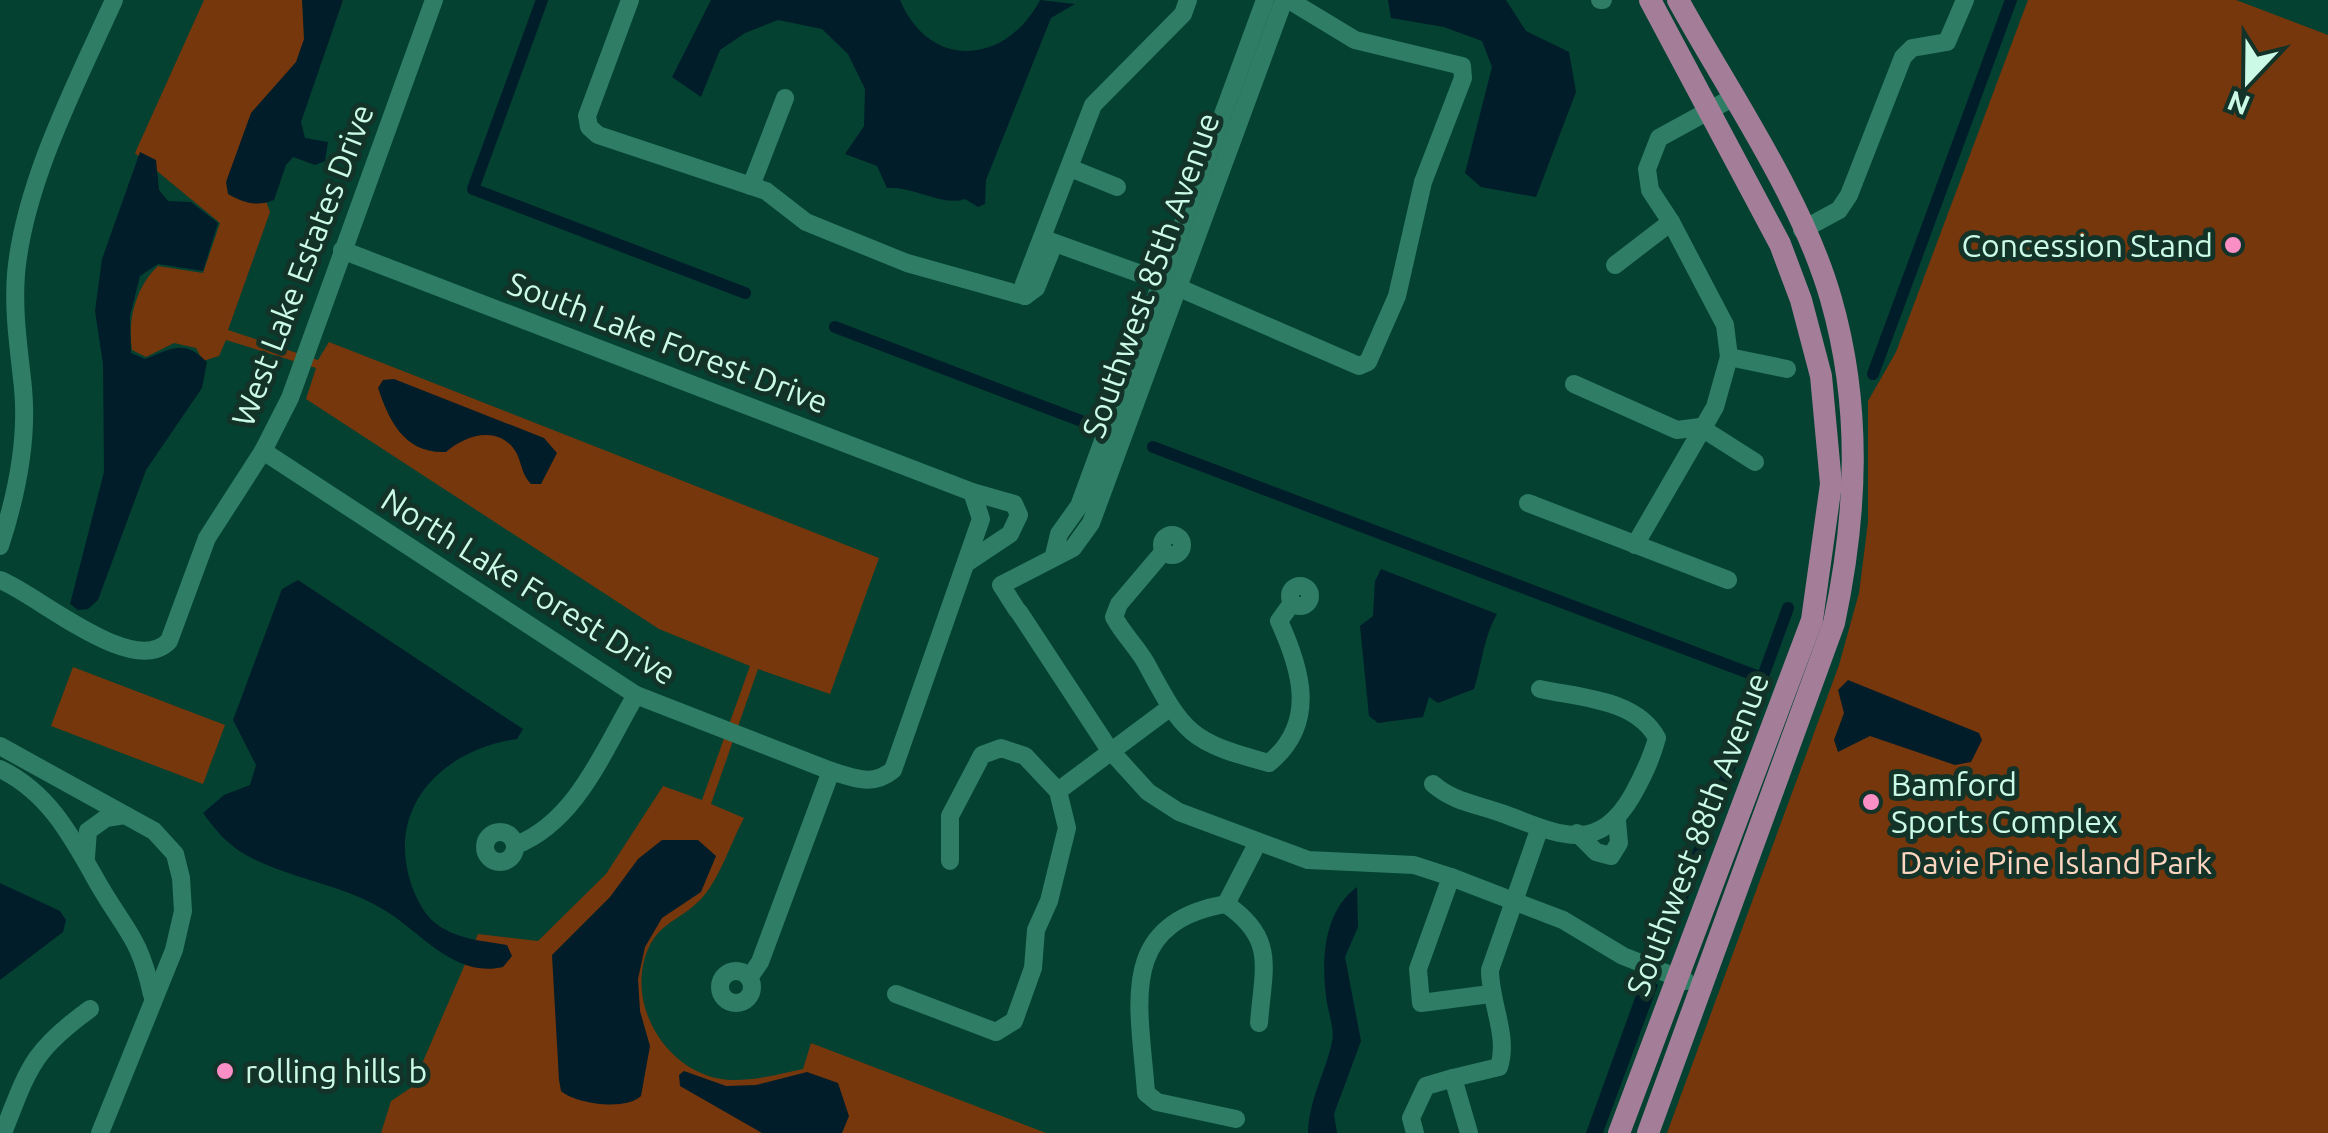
<svg xmlns="http://www.w3.org/2000/svg" width="2328" height="1133" font-family="Ubuntu,sans-serif">
<rect width="100%" height="100%" fill="#044131"/>
<!-- green -->
<g fill="#76370c">
<path d="M204 0H343L266 201 270 212 228 330 318 360 329 342 879 558 830 694 758 669 711 804 744 818C731 842 719 881 700 900 677 923 654 923 644 961 630 1016 675 1080 734 1080 757 1080 780 1074 803 1069L811 1043 1046 1133H381L391 1101 412 1087 478 934 538 941 606 874 663 786 702 800 750 666 659 629 306 399 316 368 226 340 219 356 203 361 196 348 174 343 146 357 132 350C127 321 136 286 158 266L203 273 220 223 135 153Z"/>
<polygon points="2028,0 2236,0 2328,35 2328,1133 1667,1133 1839,665 1859,593 1868,522 1868,401 1896,352"/>
<polygon points="73,667 225,725 203,784 51,726"/>
</g>
<!-- water -->
<g fill="#001d29">
<path d="M302 0H343L301 122 305 138 328 142 325 161 315 165 293 157 286 165 274 200C258 207 243 203 228 194L226 182 251 113 296 62 304 39Z"/>
<path d="M711 0H900C930 71 1006 65 1040 0L1075 4 1051 18 986 180 985 204 978 207 965 199C942 207 913 186 887 188L877 166 845 154 864 126 865 89 848 54 822 29 778 20 745 33 720 50 701 97 672 77Z"/>
<polygon points="1388,0 1506,0 1526,31 1569,52 1576,92 1536,197 1481,187 1465,173 1492,67 1482,41 1444,27 1391,18"/>
<path d="M140 152 156 160 159 190 168 201 191 202 218 223 203 271 158 264 140 276 130 316 131 353 145 359C172 348 185 339 207 362L202 388 146 470 98 600 88 609 78 610 70 604 104 472 103 364 95 311 102 259Z"/>
<path d="M394 379 544 438 557 453 541 484H531C522 475 522 465 517 454 501 424 466 434 446 452 404 454 389 420 378 388L383 380Z"/>
<path d="M1381 569 1497 614C1484 636 1482 663 1474 689L1438 703 1429 697 1423 717 1378 723 1369 716 1360 626 1373 616 1375 581Z"/>
<path d="M298 580 523 729 517 739C452 748 393 796 407 868 410 885 420 910 434 922 454 939 483 941 507 945L512 956 503 967C456 978 423 935 389 913 346 884 291 880 246 855 227 844 216 831 203 813L224 795 250 785 256 765 233 720 282 589Z"/>
<polygon points="1848,680 1979,733 1982,740 1971,762 1955,765 1870,736 1838,752 1834,740 1844,713 1838,690"/>
<path d="M662 840H698L716 856 701 892 662 918 645 947 638 979 640 1011 650 1046 641 1096C626 1111 576 1104 561 1091L559 1080 552 955 610 897 638 859Z"/>
<polygon points="0,883 60,911 66,920 63,932 0,980"/>
<path d="M1357 887 1358 927 1345 957 1361 1041 1334 1114 1337 1133H1308C1309 1099 1325 1074 1332 1042 1335 1030 1329 1015 1327 1003 1321 963 1322 913 1357 887Z"/>
<polygon points="1646,977 1658,985 1603,1133 1586,1133 1640,984"/>
<polygon points="684,1071 726,1086 756,1085 807,1072 838,1083 849,1116 842,1133 762,1133 680,1086 679,1075"/>
</g>
<g fill="none" stroke-linecap="round" stroke-linejoin="round">
<!-- canal -->
<g stroke="#001d29" stroke-width="12">
<polyline points="542,0 473,189 745,293"/>
<polyline points="835,327 1084,422"/>
<polyline points="1873,374 2011,0"/>
<polyline points="1153,447 1762,678"/>
<polyline points="1659,960 1788,608"/>
</g>
<!-- minor -->
<g stroke="#2e7d64" stroke-width="18">
<polyline points="630,0 587,116 589,127 598,135 766,191 806,222 907,263 1025,296"/>
<polyline points="1600,0 1603,0"/>
<polyline points="1070,168 1117,187"/>
<polyline points="751,186 785,98"/>
<polyline points="1802,230 1839,210 1849,195 1903,57 1912,48 1947,42 1965,0"/>
<polyline points="1044,239 1177,287 1359,366 1368,362 1397,296 1423,182 1463,78 1462,66 1355,40 1289,0"/>
<polyline points="342,250 972,492 1014,504 1019,515 1010,534 968,562"/>
<polyline points="1615,265 1671,222"/>
<polyline points="1025,296 1024,284 1093,105 1183,14 1188,0"/>
<polyline points="1025,296 1036,288 1051,251"/>
<polyline points="1729,357 1787,369"/>
<polyline points="1574,384 1677,430 1700,427 1755,462"/>
<polyline points="263,451 636,695 831,771"/>
<polyline points="1528,503 1728,580"/>
<circle cx="1172" cy="545" r="10"/>
<polyline points="1635,545 1715,407 1729,357 1725,325 1671,222 1650,190 1647,169 1659,138 1732,98"/>
<path d="M0 546C16 497 28 440 23 388 19 349 13 313 16 274 24 183 77 82 114 0"/>
<path d="M1164 551 1119 604 1114 617C1123 634 1137 647 1146 663 1184 734 1190 742 1269 763 1318 723 1301 669 1279 621L1292 603"/>
<polyline points="1054,555 1059,534 1079,506 1265,0"/>
<path d="M0 580C37 594 133 679 169 641L207 538 263 451 290 398 434 0"/>
<circle cx="1300" cy="596" r="10"/>
<polyline points="1017,610 1001,585 1073,548 1091,523 1284,0"/>
<polyline points="1019,612 1109,749 1148,792 1179,812 1308,860 1414,865 1451,877 1563,920 1623,956 1686,981"/>
<polyline points="0,746 154,831 175,854 181,878 183,911 174,950 100,1133"/>
<path d="M0 769C50 793 73 839 99 885 127 933 140 938 152 995"/>
<path d="M1433 784C1455 803 1478 804 1504 814 1558 834 1597 856 1632 796 1643 776 1651 760 1657 738 1636 699 1580 698 1540 689"/>
<polyline points="1058,791 1168,709"/>
<circle cx="500" cy="847" r="15"/>
<polyline points="1577,833 1596,852 1611,856 1619,843 1617,821"/>
<path d="M516 845C577 821 604 749 636 695"/>
<polyline points="86,857 88,831 106,818 125,815"/>
<polyline points="1451,877 1418,969 1421,1003 1490,994"/>
<path d="M1226 904C1115 923 1140 1007 1146 1093L1157 1102 1236 1119"/>
<path d="M1226 904C1277 939 1263 968 1259 1023"/>
<polyline points="1226,904 1257,844"/>
<circle cx="736" cy="987" r="16"/>
<path d="M749 978 760 962 831 771C855 778 872 787 893 770L981 519 972 492"/>
<polyline points="896,994 996,1032 1014,1021 1033,968 1036,930 1049,901 1067,828 1058,791 1025,756 1001,748 982,755 950,816 950,861"/>
<path d="M1453 1078 1499 1067C1509 1036 1490 1003 1490 970L1539 830"/>
<path d="M3 1133C29 1067 32 1051 90 1009"/>
<polyline points="1415,1133 1411,1118 1426,1086 1453,1078 1469,1133"/>
</g>
<!-- major -->
<g stroke="#a47e98" stroke-width="22">
<polyline points="1619,1133 1812,620 1831,484 1821,376 1801,300 1780,244 1650,0"/>
<path d="M1648 1133 1834 623C1857 515 1862 407 1831 299 1802 197 1729 93 1678 0"/>
</g>
</g>
<!-- markers -->
<g fill="#fa8fc6" stroke="#133329" stroke-width="4">
<circle cx="2233" cy="245" r="10"/>
<circle cx="1871" cy="802" r="10"/>
<circle cx="225" cy="1071" r="10"/>
</g>
<g text-anchor="middle" dominant-baseline="central" stroke-width="10" stroke-linejoin="round" paint-order="stroke">
<!-- poi labels -->
<g font-size="32" fill="#cbfae7" stroke="#133329" text-anchor="start">
<text x="2213" y="245" text-anchor="end">Concession Stand</text>
<text x="1891" y="784">Bamford<tspan x="1891" dy="37">Sports Complex</tspan></text>
<text x="245" y="1071">rolling hills b</text>
</g>
<!-- street labels -->
<g font-size="32" fill="#cbfae7" stroke="#133329">
<text transform="translate(302 265) rotate(-69)">West Lake Estates Drive</text>
<text transform="translate(1150 275) rotate(-70)">Southwest 85th Avenue</text>
<text transform="translate(668 342) rotate(21)">South Lake Forest Drive</text>
<text transform="translate(529 586) rotate(32)">North Lake Forest Drive</text>
<text transform="translate(1697 834) rotate(-69)">Southwest 88th Avenue</text>
</g>
<!-- park labels -->
<g font-size="32" fill="#fed5bf" stroke="#133329">
<text x="2056" y="862">Davie Pine Island Park</text>
</g>
</g>
<!-- north arrow -->
<g transform="translate(2248 80) rotate(202)" stroke="#133329" stroke-width="8" paint-order="stroke">
<path d="M0-8L18 38L0 25L-18 38Z" fill="#cbfae7"/>
<text y="-15" font-size="28" font-weight="bold" text-anchor="middle" fill="#cbfae7">N</text>
</g>
</svg>
